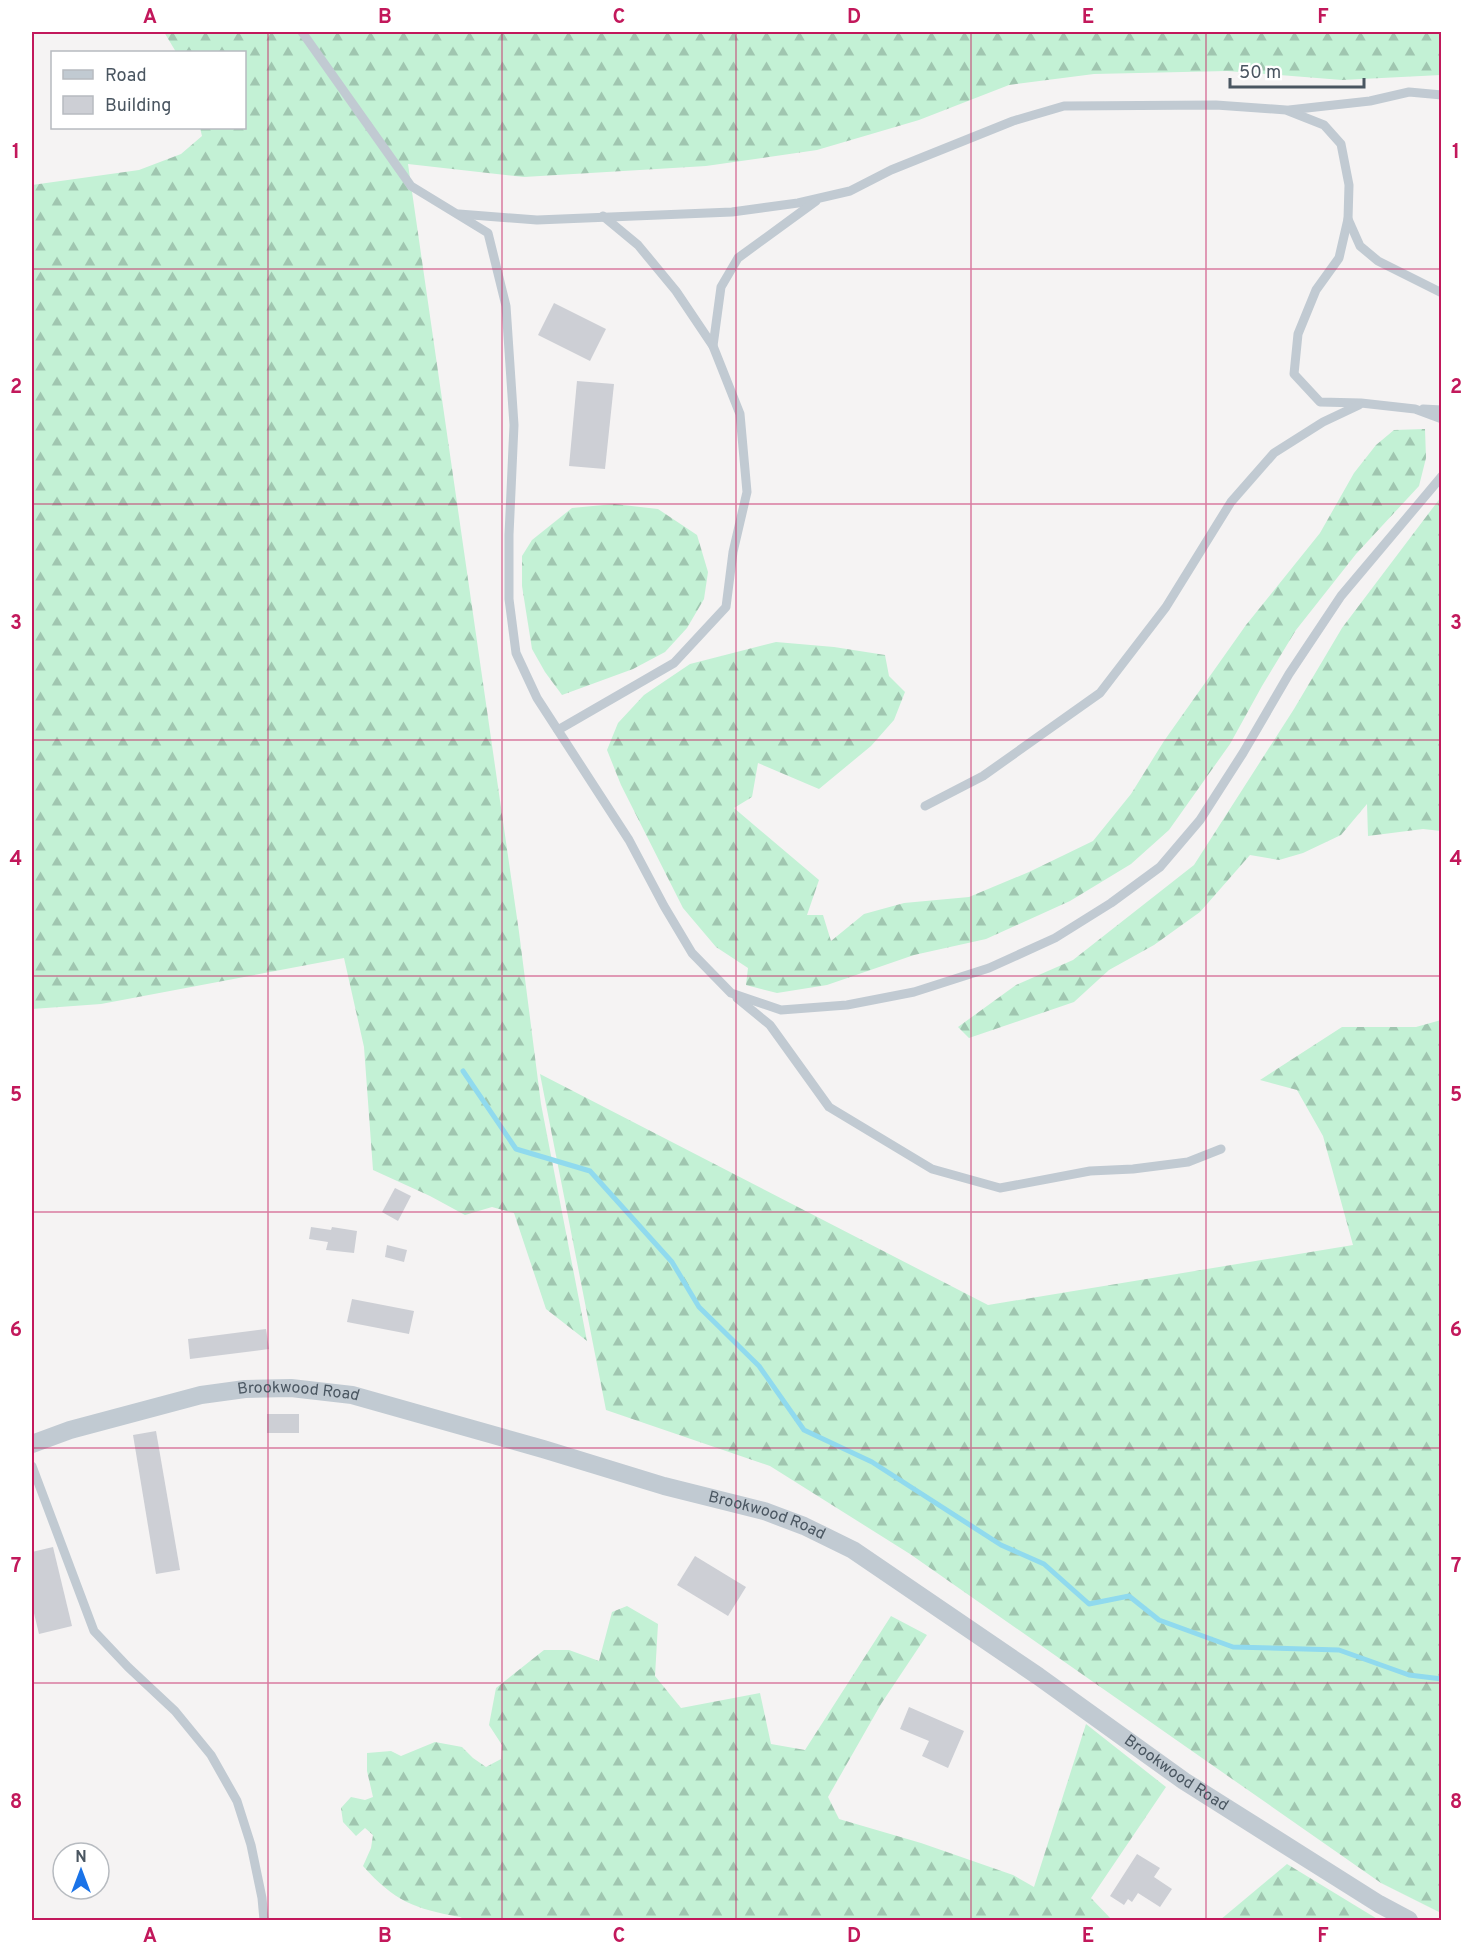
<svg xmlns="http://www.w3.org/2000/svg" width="1473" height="1952" font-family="Overpass,sans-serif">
<defs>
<pattern id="forest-firs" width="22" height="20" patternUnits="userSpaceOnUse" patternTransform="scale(1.5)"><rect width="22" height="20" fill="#c3f1d5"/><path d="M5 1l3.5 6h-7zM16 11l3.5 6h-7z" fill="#a0c6b0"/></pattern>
</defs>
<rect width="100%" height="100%" fill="#f5f3f3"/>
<!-- forest -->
<g fill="url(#forest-firs)">
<polygon points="164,32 1441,32 1441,75 1342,80 1227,71 1094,74 1009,85 919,120 817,150 706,166 524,177 408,164 519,932 541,1104 587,1341 546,1309 514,1213 492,1207 465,1215 430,1196 373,1170 364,1047 344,958 101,1004 32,1009 32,185 139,170 181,154 202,136 200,128 244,128 244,52 176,52"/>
<polygon points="1425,429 1426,458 1419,486 1356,554 1296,630 1262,686 1230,744 1169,830 1131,864 1070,901 986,939 914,955 827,985 777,993 746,985 748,968 716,947 683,908 621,785 607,750 618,723 644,695 690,664 776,642 834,647 885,655 889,676 905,692 894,720 871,746 819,789 758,763 752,797 734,808 819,880 807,915 823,915 831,941 864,914 904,903 969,897 1029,872 1093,841 1131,794 1164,741 1246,625 1320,533 1354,473 1376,445 1394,430"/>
<polygon points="1441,497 1441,831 1423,829 1368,836 1367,804 1341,835 1303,853 1279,860 1250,855 1200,912 1154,945 1109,970 1074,1002 969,1038 958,1027 1016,985 1073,960 1194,865 1294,709 1342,628"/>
<polygon points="614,504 658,509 697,535 708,572 704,599 687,628 665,652 633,669 562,695 545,672 532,649 522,586 522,556 532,540 572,508"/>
<polygon points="1441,1020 1441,1913 1381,1883 910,1554 770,1466 606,1410 540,1074 988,1305 1353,1245 1323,1136 1297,1090 1260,1080 1342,1027 1416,1027"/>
<path d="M627 1606 658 1624 655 1676 681 1708 760 1693 771 1744 805 1750 891 1616 927 1635 881 1704 828 1797 839 1819 921 1843 1013 1875 1034 1887 1086 1724 1166 1787 1091 1898 1112 1920H466L460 1917C415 1909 394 1901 363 1866L371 1848 373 1835 365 1828 356 1836 343 1822 341 1808 351 1797 365 1800 373 1797 367 1771V1753L391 1751 401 1756 435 1742 462 1747 473 1758 486 1767 501 1759 502 1745 489 1725 496 1688 544 1650H569L599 1661 612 1612Z"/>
<polygon points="1287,1864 1379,1920 1220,1920"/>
</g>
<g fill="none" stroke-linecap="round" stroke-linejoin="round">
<!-- stream -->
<polyline stroke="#90daee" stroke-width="5" points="463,1071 516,1149 590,1171 672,1262 699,1307 759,1366 804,1430 872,1462 1001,1545 1044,1564 1089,1604 1129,1596 1159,1620 1233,1647 1339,1650 1409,1675 1442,1679"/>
</g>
<!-- building -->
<g fill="#cdcfd5">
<polygon points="554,303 606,329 590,361 538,335"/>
<polygon points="577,381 614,384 605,469 569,466"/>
<polygon points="395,1188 411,1196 398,1221 382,1212"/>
<polygon points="311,1227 331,1230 332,1227 357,1231 354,1253 326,1250 328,1242 309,1239"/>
<polygon points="387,1245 407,1250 404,1262 385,1257"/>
<polygon points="352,1299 414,1311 409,1334 347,1322"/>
<polygon points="266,1329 269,1349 190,1359 188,1339"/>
<rect x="267" y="1414" width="32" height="19"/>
<polygon points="156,1431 180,1570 156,1574 133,1435"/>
<polygon points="53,1547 72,1626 39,1634 32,1605 32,1552"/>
<polygon points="695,1556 746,1587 728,1616 677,1585"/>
<polygon points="909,1707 964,1731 948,1768 922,1756 929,1741 900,1729"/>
<polygon points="1137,1854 1160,1868 1154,1877 1172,1889 1160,1907 1138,1893 1132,1902 1128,1899 1124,1905 1110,1896"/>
</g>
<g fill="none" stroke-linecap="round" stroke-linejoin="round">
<!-- lane -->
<g stroke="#c1cad2" stroke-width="9">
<polyline points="302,32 411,186 488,233 506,306 514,425 509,535 509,599 516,653 537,698 629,840 664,906 692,953 731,993 781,1010 847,1005 914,992 989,968 1055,938 1111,903 1160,867 1200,820 1243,753 1289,674 1341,596 1442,476"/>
<polyline points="1289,110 1370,101 1409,92 1442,95"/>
<polyline points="459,214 537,220 732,212 798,203 850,191 891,170 1013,121 1064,106 1216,105 1286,110 1324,125 1341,144 1349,185 1348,219 1339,258 1316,290 1298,334 1294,374 1320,402 1361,403 1415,409 1442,419"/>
<polyline points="1348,219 1360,246 1378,261 1442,293"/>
<polyline points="713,346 721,287 738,258 816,201"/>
<polyline points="1423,409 1442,410"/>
<polyline points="558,730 674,663 726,607 733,552 747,492 740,414 713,346 676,291 638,245 603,216"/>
<polyline points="925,806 983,776 1100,693 1166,607 1231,502 1274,453 1323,422 1359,405"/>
<polyline points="737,998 770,1025 829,1107 932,1169 1000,1188 1090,1171 1133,1169 1188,1162 1221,1149"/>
<polyline points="32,1466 94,1631 128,1667 175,1711 211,1755 237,1801 251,1845 262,1898 264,1920"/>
</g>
<!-- street -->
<path stroke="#c1cad2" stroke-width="18" id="s1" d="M32 1444 70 1430 201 1395 245 1389 291 1388 352 1395 543 1449 664 1486 764 1511 804 1526 853 1550 1038 1676 1184 1781 1379 1904 1409 1920"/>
</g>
<!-- grid -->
<path fill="none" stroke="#c2185b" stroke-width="1.5" stroke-opacity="0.55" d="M268 32V1920M502 32V1920M736 32V1920M971 32V1920M1206 32V1920M32 269H1442M32 504H1442M32 740H1442M32 976H1442M32 1212H1442M32 1448H1442M32 1683H1442"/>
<g text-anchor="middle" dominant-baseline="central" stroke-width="4.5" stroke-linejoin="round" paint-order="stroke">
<!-- street labels -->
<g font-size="16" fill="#4a5661" stroke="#fff">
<text stroke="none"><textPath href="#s1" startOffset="274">Brookwood Road</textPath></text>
<text stroke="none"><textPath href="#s1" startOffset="760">Brookwood Road</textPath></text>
<text stroke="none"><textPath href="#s1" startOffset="1246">Brookwood Road</textPath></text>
</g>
</g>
<!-- border -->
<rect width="1473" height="1952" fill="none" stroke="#ffffff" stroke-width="66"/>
<!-- legend -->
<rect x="51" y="51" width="195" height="78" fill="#ffffff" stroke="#b7bbc0" stroke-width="1.5"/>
<rect x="63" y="70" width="30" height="9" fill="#c1cad2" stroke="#b7bbc0" stroke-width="1.5"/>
<text x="105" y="81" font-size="18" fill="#4a5661">Road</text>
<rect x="63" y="96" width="30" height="18" fill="#cdcfd5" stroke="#b7bbc0" stroke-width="1.5"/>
<text x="105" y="111" font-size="18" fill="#4a5661">Building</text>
<!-- north arrow -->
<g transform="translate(81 1871)"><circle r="28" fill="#ffffff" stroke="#b7bbc0" stroke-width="1.5"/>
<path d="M0-4.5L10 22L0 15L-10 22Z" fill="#1a73e8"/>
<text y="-9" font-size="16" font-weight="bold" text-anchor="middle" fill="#4a5661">N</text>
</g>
<!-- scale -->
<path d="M1230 78v9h134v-9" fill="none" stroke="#4a5661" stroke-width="3"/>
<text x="1239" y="78" font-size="18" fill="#4a5661" stroke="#ffffff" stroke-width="4.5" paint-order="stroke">50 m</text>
<rect x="33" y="33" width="1407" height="1886" fill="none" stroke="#c2185b" stroke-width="2"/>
<g font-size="20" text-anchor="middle" font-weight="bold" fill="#c2185b">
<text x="150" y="23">A</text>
<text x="385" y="23">B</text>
<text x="619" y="23">C</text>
<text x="854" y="23">D</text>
<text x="1088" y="23">E</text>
<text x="1323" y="23">F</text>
<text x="16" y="158">1</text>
<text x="1456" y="158">1</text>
<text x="16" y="393">2</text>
<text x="1456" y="393">2</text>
<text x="16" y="629">3</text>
<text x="1456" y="629">3</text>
<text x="16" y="865">4</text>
<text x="1456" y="865">4</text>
<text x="16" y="1101">5</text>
<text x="1456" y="1101">5</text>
<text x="16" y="1336">6</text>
<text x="1456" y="1336">6</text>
<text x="16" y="1572">7</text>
<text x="1456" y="1572">7</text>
<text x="16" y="1808">8</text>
<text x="1456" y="1808">8</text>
<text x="150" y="1942">A</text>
<text x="385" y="1942">B</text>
<text x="619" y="1942">C</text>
<text x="854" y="1942">D</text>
<text x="1088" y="1942">E</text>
<text x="1323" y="1942">F</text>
</g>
</svg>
